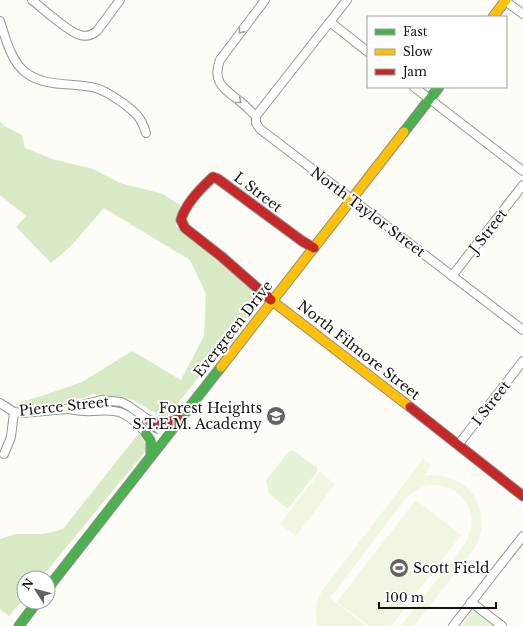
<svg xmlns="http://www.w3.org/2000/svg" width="523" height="626" font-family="'Libre Baskerville',serif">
<rect width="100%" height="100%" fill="#fdfcf7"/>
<!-- green -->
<g fill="#e7f3d7">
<polygon points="293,450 317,468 317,472 290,506 287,508 269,494 266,481 288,452"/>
<polygon points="475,608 498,626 461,626"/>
</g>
<!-- forest -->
<g fill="#d8eac5">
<polygon points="0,121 4,126 22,135 25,148 52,159 93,169 120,183 163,194 180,205 176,226 262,299 165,419 133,400 93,394 75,401 22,407 17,403 42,396 82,382 132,351 181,380 204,336 206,294 190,260 104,208 70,247 51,263 16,227 26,216 0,195"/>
<polygon points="139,433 148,448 41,578 24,578 24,598 9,616 0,609 0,539 16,534 44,534 63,529"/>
</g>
<!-- pitch -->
<g fill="#f0f6e1">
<path d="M423 459 431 465 423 476C466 470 494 506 476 546L414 626H401L464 545C491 503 439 463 405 499L330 598 366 626H317C315 613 316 602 322 591Z"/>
<polygon points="320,472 335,484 296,536 280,524"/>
<polygon points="416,500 461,535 391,626 369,626 337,602"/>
</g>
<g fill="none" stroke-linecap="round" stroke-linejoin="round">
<defs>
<g id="street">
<path d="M32 0C42 8 68 32 80 35 86 37 92 35 97 31L120 0"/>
<path d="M265 0 220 60C211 83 226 90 242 103 247 107 251 112 256 116V123L260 129 523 330"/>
<polyline points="504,0 523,14"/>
<path d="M0 21C5 37 11 61 25 72 45 88 73 82 96 88 106 91 114 97 123 103 136 113 141 117 146 133"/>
<polyline points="330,22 368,52"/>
<polyline points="414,87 523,171"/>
<polyline points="256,116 347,0"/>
<polyline points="452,276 523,185"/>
<path d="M0 403 14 412 23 413 66 409 101 400 121 402 129 406 150 421 161 431 163 440C142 436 140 421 122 413 109 408 98 412 85 411 78 411 72 409 66 409"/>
<polyline points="458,445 523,361"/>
<polyline points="4,454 11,437 14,412"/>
<polyline points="471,602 502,626"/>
<polyline points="453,626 523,536"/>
</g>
<g id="fast">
<polyline points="404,132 439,87"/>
<polyline points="146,433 151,440 151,456"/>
<polyline points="48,588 221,367"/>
<polyline points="19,626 37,602"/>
</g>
<g id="slow">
<polyline points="493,17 506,0"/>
<polyline points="271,300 410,407"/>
<polyline points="221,367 404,132"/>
</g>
<g id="jam">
<path d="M271 300 222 257 185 228 181 220C185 204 201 188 213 177L218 179 302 241 314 248"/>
<polyline points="410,407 523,496"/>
<polyline points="150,421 164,424 179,419"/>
</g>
</defs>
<!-- street casing -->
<use href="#street" stroke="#979795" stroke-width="10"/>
<!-- fast casing -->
<use href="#fast" stroke="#8e8d8b" stroke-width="11"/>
<!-- slow casing -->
<use href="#slow" stroke="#8e8d8b" stroke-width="11"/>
<!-- jam casing -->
<use href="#jam" stroke="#8e8d8b" stroke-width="11"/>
<!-- street -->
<use href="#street" stroke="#fffffe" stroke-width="8"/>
<!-- fast -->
<use href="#fast" stroke="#4caf50" stroke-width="9"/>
<!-- slow -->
<use href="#slow" stroke="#ffc107" stroke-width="9"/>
<!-- jam -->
<use href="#jam" stroke="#c62828" stroke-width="9"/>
</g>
<!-- one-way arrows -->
<defs><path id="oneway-chevron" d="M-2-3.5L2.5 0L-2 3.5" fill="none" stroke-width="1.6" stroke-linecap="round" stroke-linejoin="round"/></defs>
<g stroke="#a0a09f">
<use href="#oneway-chevron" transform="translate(241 31) rotate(129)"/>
<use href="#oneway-chevron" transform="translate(239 101) rotate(39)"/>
</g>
<!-- icons -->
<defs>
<symbol id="school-disc" viewBox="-11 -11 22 22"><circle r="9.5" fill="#646362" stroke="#fff"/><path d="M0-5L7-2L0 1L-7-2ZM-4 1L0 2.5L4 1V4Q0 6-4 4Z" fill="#fff"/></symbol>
<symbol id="stadium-disc" viewBox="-11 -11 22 22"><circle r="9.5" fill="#646362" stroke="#fff"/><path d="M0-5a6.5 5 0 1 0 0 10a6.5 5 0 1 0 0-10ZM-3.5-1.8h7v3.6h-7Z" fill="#fff"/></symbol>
</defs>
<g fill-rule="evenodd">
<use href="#school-disc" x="265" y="405" width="22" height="22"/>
<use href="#stadium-disc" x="388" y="557" width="22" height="22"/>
</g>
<g text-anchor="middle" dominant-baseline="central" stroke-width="4" stroke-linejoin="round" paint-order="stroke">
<!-- street labels -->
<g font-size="14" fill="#111" stroke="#fff">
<text transform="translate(258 192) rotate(37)">L Street</text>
<text transform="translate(368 212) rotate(37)">North Taylor Street</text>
<text transform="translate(488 231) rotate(-52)">J Street</text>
<text transform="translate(233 329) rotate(-52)">Evergreen Drive</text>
<text transform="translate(359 350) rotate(38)">North Filmore Street</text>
<text transform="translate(491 403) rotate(-52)">I Street</text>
<text transform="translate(64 406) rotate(-6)">Pierce Street</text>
</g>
<!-- poi labels -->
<g font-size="14" fill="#111" stroke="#fff" text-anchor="end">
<text x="262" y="408">Forest Heights<tspan x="262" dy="16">S.T.E.M. Academy</tspan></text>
<text x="413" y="568" text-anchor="start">Scott Field</text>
</g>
</g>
<!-- legend -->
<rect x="367" y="16" width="140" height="72" fill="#ffffff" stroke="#a0a0a0"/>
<rect x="375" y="29" width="20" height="6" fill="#4caf50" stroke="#a0a0a0"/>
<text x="403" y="36" font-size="12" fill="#111111">Fast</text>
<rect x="375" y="49" width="20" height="6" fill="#ffc107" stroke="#a0a0a0"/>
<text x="403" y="56" font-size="12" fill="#111111">Slow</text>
<rect x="375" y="69" width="20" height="6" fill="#c62828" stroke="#a0a0a0"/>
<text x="403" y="76" font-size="12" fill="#111111">Jam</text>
<!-- north arrow -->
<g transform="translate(36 590) rotate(306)"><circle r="19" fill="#ffffff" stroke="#a0a0a0"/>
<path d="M0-3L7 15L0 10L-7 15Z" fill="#646362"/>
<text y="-6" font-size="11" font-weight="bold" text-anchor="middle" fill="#111111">N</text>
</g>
<!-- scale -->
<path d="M379 602v6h117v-6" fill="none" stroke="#111111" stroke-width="2"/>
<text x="385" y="602" font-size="12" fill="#111111" stroke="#ffffff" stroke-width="3" paint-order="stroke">100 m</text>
</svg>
